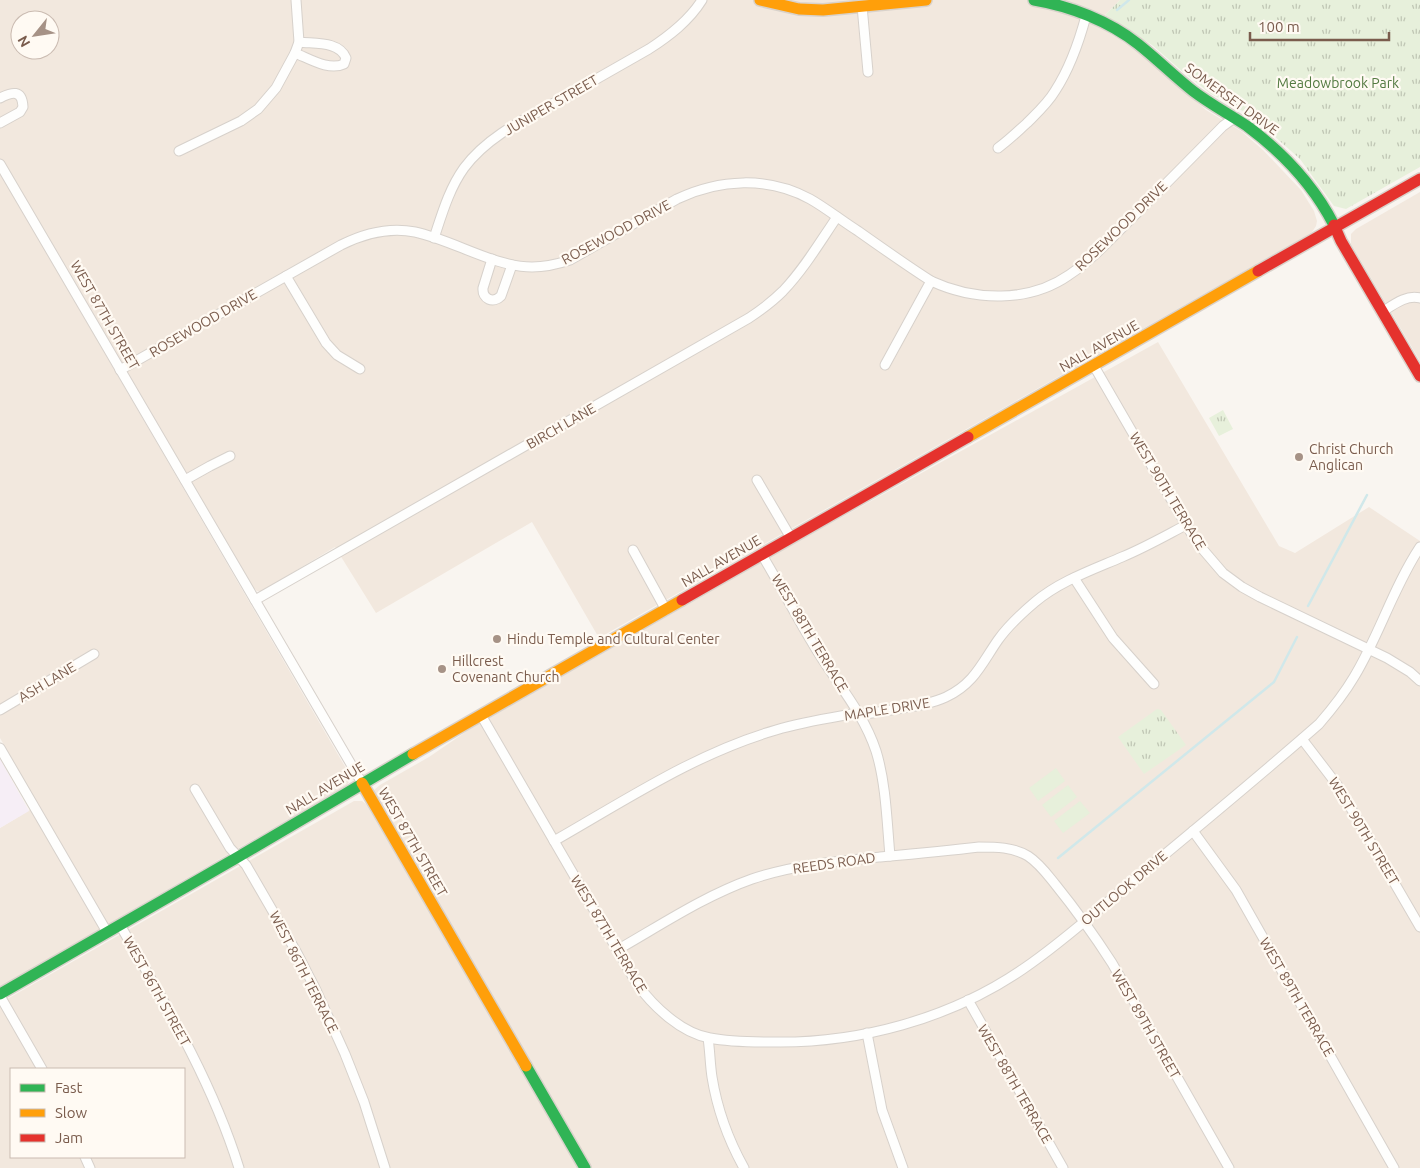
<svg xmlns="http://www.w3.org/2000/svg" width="1420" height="1168" font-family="Ubuntu,sans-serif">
<defs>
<pattern id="park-tufts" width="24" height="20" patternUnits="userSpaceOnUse" patternTransform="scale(1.25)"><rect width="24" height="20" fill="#e7f0db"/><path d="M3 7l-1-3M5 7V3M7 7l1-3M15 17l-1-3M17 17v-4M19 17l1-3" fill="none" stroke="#c0c6b4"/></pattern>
</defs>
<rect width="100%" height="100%" fill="#f9f5f0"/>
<!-- residential -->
<g fill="#f2e8de" fill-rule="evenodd">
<path d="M0 0H1120L1095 25 1119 39 1143 56 1206 110 1241 131 1263 150 1301 190 1314 211 1317 221 1316 226 1312 232 1304 237 599 638 532 522 376 613 335 547 262 591H257L251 586 82 297 75 302 347 770 350 780 347 785 0 987V828L38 805 0 738ZM20 20H50V50H20Z"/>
<polygon points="1420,192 1420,361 1351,244 1351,234 1356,229"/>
<polygon points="1158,342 1279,546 1295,553 1369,507 1420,541 1420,1168 591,1168 376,799 374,790 380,785 429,757 467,731 788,547"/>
<path d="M354 801H362L366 804 579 1168H0V1003ZM11 1069H184V1157H11Z"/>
</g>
<!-- education -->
<polygon fill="#f6eef6" points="0,759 29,811 0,828"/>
<!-- green -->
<g fill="#e7f0db">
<polygon points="1056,768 1065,781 1038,801 1029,788"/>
<polygon points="1068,785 1077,797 1051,817 1042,805"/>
<polygon points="1080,801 1090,813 1063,833 1054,821"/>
</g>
<!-- park -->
<g fill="url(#park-tufts)">
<polygon points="1120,0 1420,0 1420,167 1346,209 1334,206 1300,159 1252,116 1211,94 1183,72 1152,45 1105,15"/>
<polygon points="1223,410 1233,429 1219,436 1209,418"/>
<polygon points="1157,709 1161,710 1186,745 1144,774 1118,737"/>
</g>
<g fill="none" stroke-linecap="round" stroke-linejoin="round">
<!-- stream -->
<g stroke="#d0e8ea" stroke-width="2.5">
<polyline points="1117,10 1129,0"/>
<polyline points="1308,606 1367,495"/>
<polyline points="1058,858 1274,682 1297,637"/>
</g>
<defs>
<g id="street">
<polyline points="862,6 868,72"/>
<path d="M295 53C310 59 329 71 344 64L346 58C339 41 315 44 299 42"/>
<path d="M0 98C12 92 22 89 23 107L20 112 0 123"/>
<path d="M998 148C1009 140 1017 132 1027 123 1037 113 1048 103 1055 91 1070 68 1079 42 1086 16"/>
<polyline points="179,151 241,121 258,109 276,88 295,53 299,42 296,0"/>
<polyline points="0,164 362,783"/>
<path d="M434 238C442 214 449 189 464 168 487 137 523 120 556 102 587 84 618 67 649 49 669 36 689 21 702 0"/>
<path d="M492 259 483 288C482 299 493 304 501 296L512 265"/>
<polyline points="286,276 326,343 337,355 360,369"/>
<path d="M1382 312C1393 305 1407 294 1420 298"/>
<polyline points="885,365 931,281"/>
<polyline points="1094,366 1186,525 1199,545 1223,573 1242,587 1260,597 1387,658 1410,672 1420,681"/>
<path d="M120 370 341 245C363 234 390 227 415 232 453 240 494 267 532 267 545 267 558 264 570 260L677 199C719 179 768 176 810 199 826 208 842 221 858 231 882 248 906 265 931 281 974 301 1029 303 1069 275 1095 258 1115 234 1137 213 1166 184 1194 155 1223 126L1234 118"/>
<polyline points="185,480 210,466 230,456"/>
<polyline points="757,480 791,538"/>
<polyline points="633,550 666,610"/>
<path d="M762 555C782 588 800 624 821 657 841 688 864 715 876 751 886 783 887 823 890 856"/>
<polyline points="1074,578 1113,638 1154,684"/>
<path d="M255 600 749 318C761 310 773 301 783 291 804 269 820 242 837 217"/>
<polyline points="0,710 94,654"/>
<path d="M481 715 637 984C653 1006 681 1033 710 1038 729 1042 750 1042 770 1042 858 1044 950 1019 1023 969 1066 940 1105 903 1146 870 1204 822 1262 774 1319 724 1332 709 1344 694 1354 677 1379 636 1393 588 1420 547"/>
<polyline points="1302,739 1338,786 1420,927"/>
<polyline points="0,748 107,932"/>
<polyline points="195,789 230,848 246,865 297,953 316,990 345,1054 364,1102 385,1168"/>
<polyline points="1193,831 1236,890 1394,1168"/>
<path d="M554 841C626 800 696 753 776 730 799 723 823 719 846 715 855 713 864 714 872 713 878 712 885 711 891 710 909 707 929 705 946 697 974 684 982 663 998 640 1008 626 1022 613 1035 602 1060 581 1092 570 1122 557 1144 548 1165 536 1186 525"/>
<path d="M120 925C165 1003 212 1081 239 1168"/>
<path d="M617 950C661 925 704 896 752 879 793 865 837 861 880 857 913 854 946 851 979 847 996 847 1013 847 1028 856 1039 863 1047 874 1055 884 1076 910 1094 935 1112 963L1229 1168"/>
<polyline points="0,996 42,1069"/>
<polyline points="968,1000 1063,1168"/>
<polyline points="867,1033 882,1110 903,1168"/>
<path d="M708 1038C710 1051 710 1064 712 1077 717 1108 729 1141 744 1168"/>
<polyline points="85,1157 90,1168"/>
</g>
<g id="fast">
<path d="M1034 0C1070 6 1109 21 1138 44 1157 59 1174 76 1193 91 1210 104 1229 114 1247 126 1282 152 1314 186 1334 225"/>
<polyline points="0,994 238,857 413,754"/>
<polyline points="526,1066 585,1168"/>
</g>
<g id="slow">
<polyline points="760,0 799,9 823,10 926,0"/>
<polyline points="968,437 1258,271"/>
<polyline points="413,754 682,600"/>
<polyline points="362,783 526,1066"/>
</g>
<g id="jam">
<polyline points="1334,225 1341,241 1420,376"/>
<polyline points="1258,271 1420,179"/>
<polyline points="682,600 968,437"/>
</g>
</defs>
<!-- street casing -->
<use href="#street" stroke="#d7d1cb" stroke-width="11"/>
<!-- fast casing -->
<use href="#fast" stroke="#d9d2cb" stroke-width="14"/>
<!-- slow casing -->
<use href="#slow" stroke="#d9d2cb" stroke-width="14"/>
<!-- jam casing -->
<use href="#jam" stroke="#d9d2cb" stroke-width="14"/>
<!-- street -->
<use href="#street" stroke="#fefefd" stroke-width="9"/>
<!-- fast -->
<use href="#fast" stroke="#30b455" stroke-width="11"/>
<!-- slow -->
<use href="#slow" stroke="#ff9f0a" stroke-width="11"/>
<!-- jam -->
<use href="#jam" stroke="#e5322d" stroke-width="11"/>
</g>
<!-- markers -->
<g fill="#a69286" stroke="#fffaf3" stroke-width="2">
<circle cx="1299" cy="457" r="5"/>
<circle cx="497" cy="639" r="5"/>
<circle cx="442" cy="669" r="5"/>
</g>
<g text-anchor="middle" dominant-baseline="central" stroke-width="4.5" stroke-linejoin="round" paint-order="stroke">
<!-- park labels -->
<g font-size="14" fill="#537a41" stroke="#fffaf3">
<text x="1338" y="83">Meadowbrook Park</text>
</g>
<!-- street labels -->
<g font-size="14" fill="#7a5c4d" stroke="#fffaf3">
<text transform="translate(1232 99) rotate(36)">SOMERSET DRIVE</text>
<text transform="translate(551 105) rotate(-30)">JUNIPER STREET</text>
<text transform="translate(1121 226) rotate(-44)">ROSEWOOD DRIVE</text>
<text transform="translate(616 232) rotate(-28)">ROSEWOOD DRIVE</text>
<text transform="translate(105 315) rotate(60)">WEST 87TH STREET</text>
<text transform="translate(203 323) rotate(-30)">ROSEWOOD DRIVE</text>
<text transform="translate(1099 346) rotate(-30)">NALL AVENUE</text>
<text transform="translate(561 426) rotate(-30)">BIRCH LANE</text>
<text transform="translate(1168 491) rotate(59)">WEST 90TH TERRACE</text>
<text transform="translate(721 561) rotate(-30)">NALL AVENUE</text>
<text transform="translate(810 633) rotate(59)">WEST 88TH TERRACE</text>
<text transform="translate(47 682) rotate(-31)">ASH LANE</text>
<text transform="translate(887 709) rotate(-9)">MAPLE DRIVE</text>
<text transform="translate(325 788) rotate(-31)">NALL AVENUE</text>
<text transform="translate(1364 831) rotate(59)">WEST 90TH STREET</text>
<text transform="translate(413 842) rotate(60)">WEST 87TH STREET</text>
<text transform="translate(834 863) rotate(-8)">REEDS ROAD</text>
<text transform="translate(1124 888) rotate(-40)">OUTLOOK DRIVE</text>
<text transform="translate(609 934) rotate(59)">WEST 87TH TERRACE</text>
<text transform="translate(304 972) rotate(63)">WEST 86TH TERRACE</text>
<text transform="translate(157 991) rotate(61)">WEST 86TH STREET</text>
<text transform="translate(1297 997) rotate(60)">WEST 89TH TERRACE</text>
<text transform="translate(1146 1024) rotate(60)">WEST 89TH STREET</text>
<text transform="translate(1015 1084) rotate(60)">WEST 88TH TERRACE</text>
</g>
<!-- poi labels -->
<g font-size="14" fill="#7a5c4d" stroke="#fffaf3" text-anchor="start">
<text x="1309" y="449">Christ Church<tspan x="1309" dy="16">Anglican</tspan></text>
<text x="507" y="639">Hindu Temple and Cultural Center</text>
<text x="452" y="661">Hillcrest<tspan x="452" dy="16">Covenant Church</tspan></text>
</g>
</g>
<!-- legend -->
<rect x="10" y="1068" width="175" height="90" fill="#fffaf3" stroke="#cabbb1"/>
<rect x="20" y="1084" width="25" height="8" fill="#30b455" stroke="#cabbb1"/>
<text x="55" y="1093" font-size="15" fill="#7a5c4d">Fast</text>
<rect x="20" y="1109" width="25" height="8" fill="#ff9f0a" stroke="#cabbb1"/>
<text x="55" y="1118" font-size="15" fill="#7a5c4d">Slow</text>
<rect x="20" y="1134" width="25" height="8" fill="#e5322d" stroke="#cabbb1"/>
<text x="55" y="1143" font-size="15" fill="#7a5c4d">Jam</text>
<!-- north arrow -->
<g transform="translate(35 35) rotate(240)"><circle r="24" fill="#fffaf3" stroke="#cabbb1"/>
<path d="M0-4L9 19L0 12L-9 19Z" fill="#a69286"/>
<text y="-8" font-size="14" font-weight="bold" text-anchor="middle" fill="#7a5c4d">N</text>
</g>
<!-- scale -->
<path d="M1250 32v8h139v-8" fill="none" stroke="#7a5c4d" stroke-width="2.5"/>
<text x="1258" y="32" font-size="15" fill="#7a5c4d" stroke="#fffaf3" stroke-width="4" paint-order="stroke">100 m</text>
</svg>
